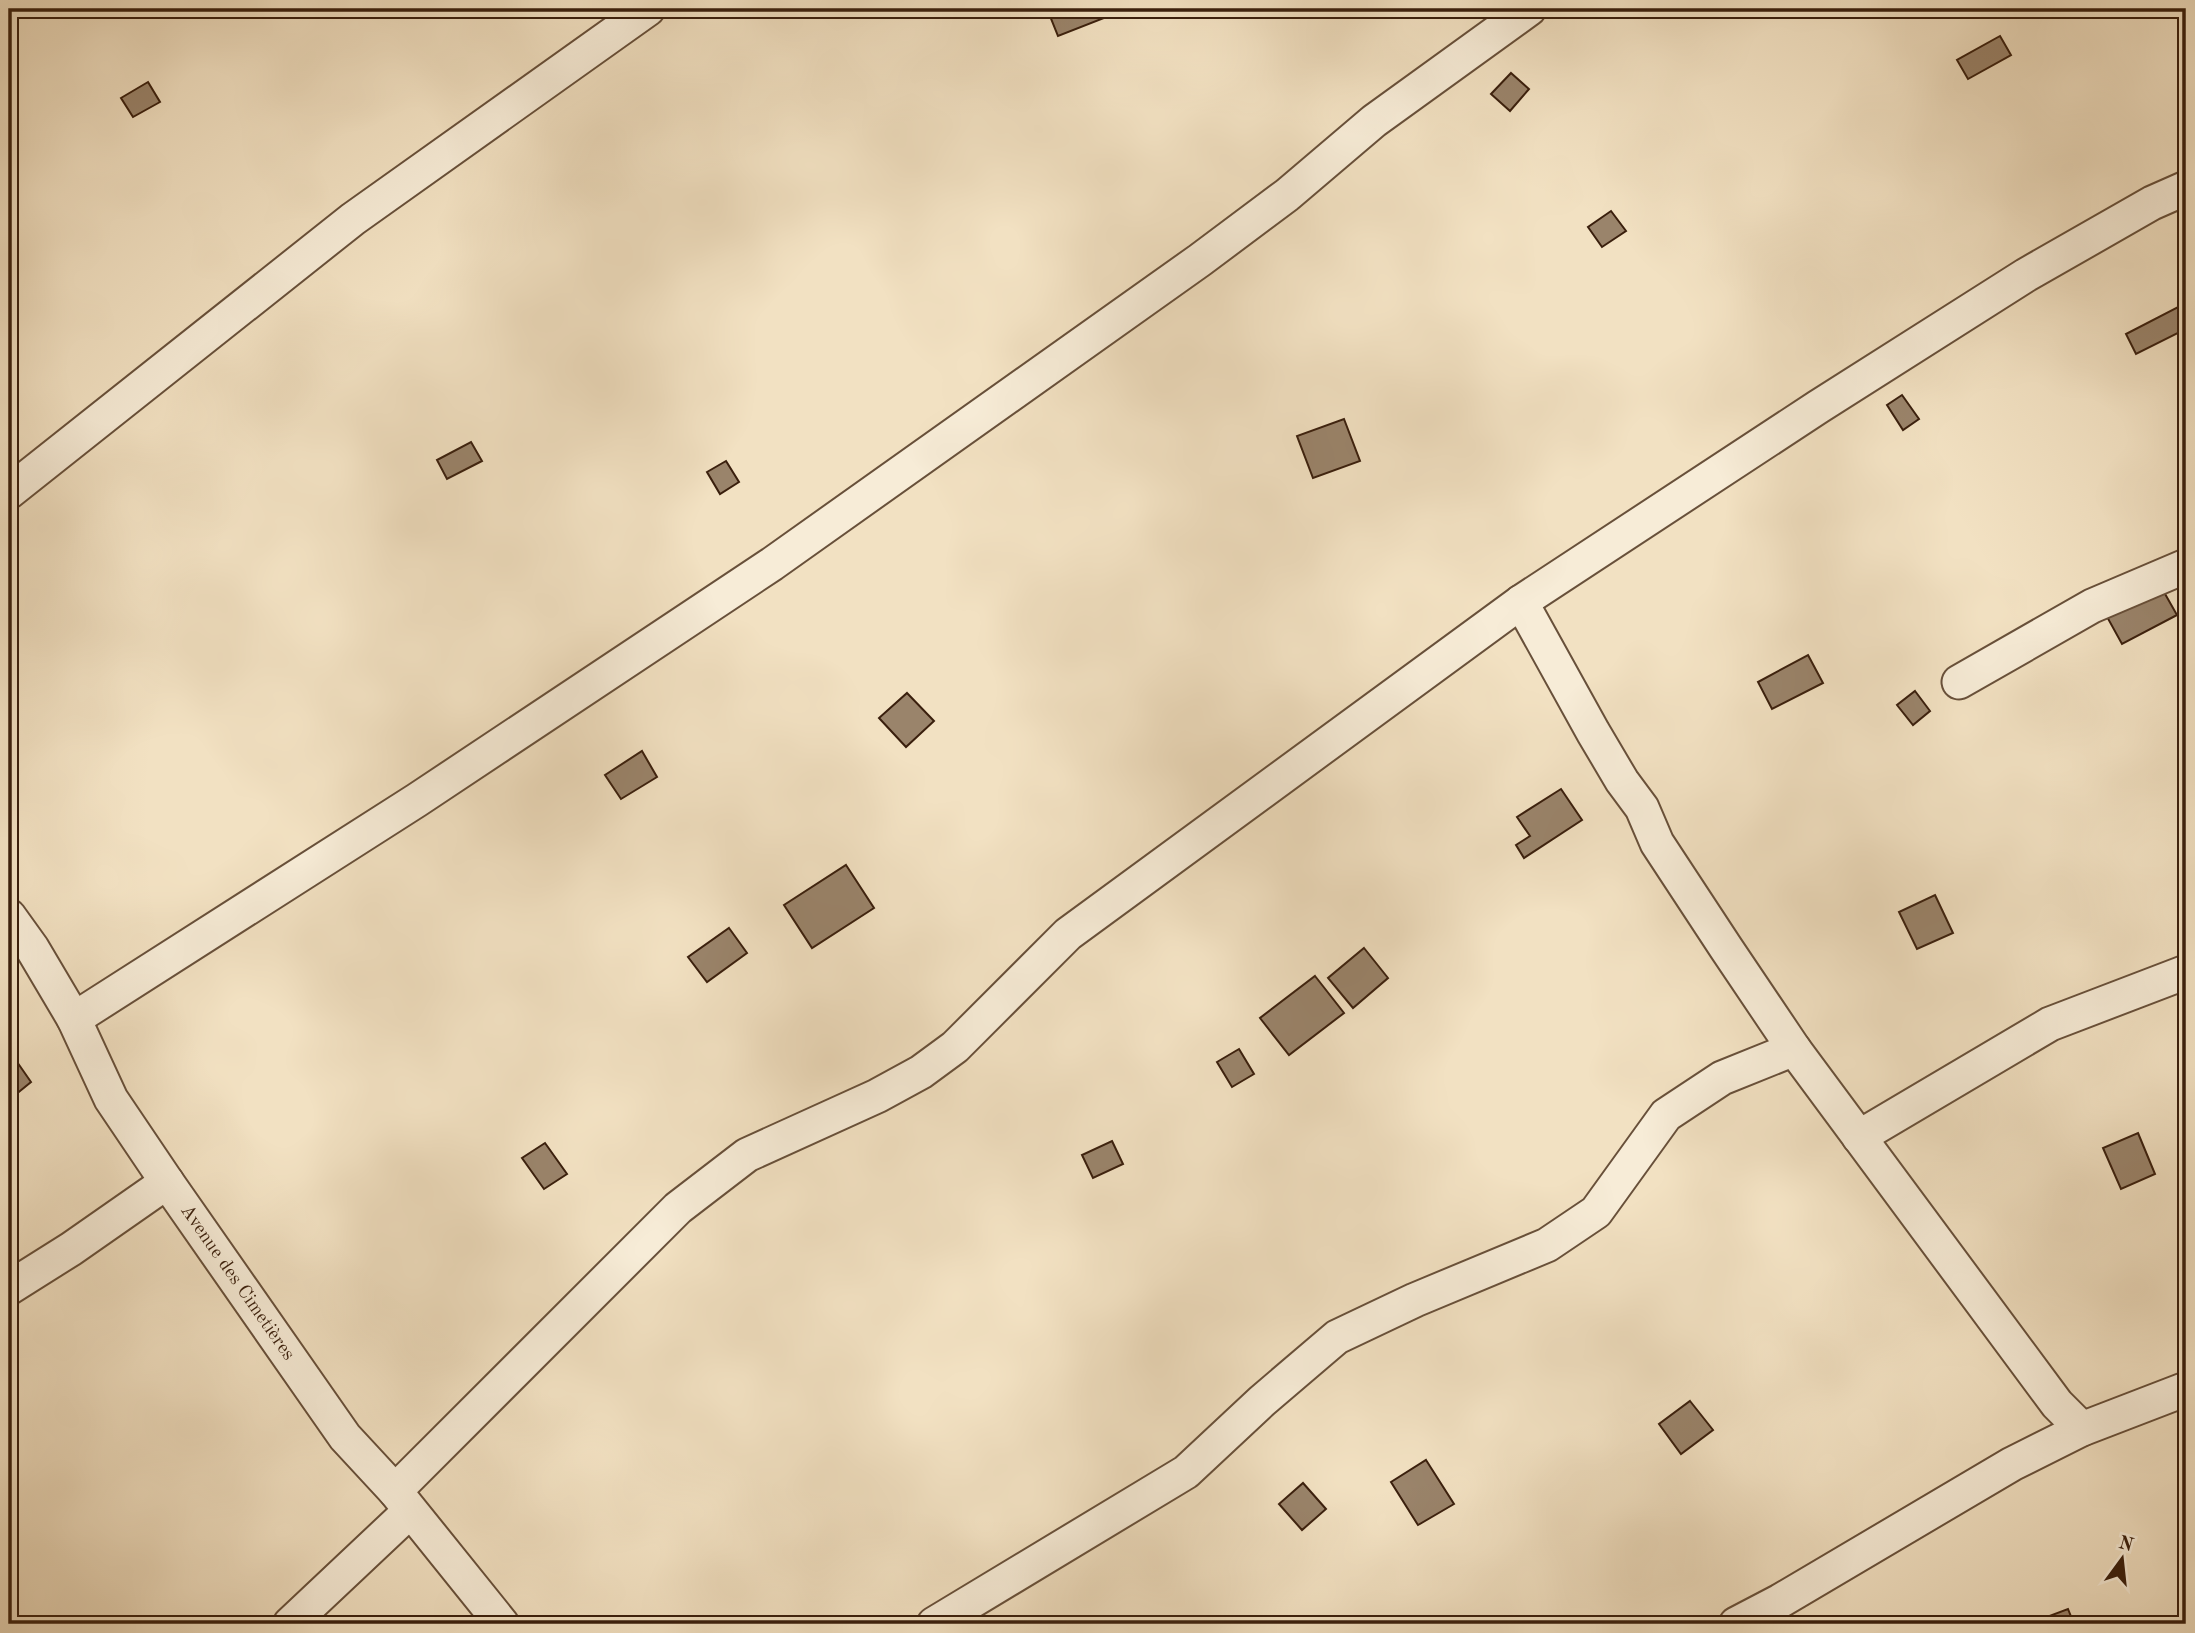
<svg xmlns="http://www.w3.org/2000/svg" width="2195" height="1633" font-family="'Old Standard TT',serif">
<rect width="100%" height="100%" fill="#f2e1c2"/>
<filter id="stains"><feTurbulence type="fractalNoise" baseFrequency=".00286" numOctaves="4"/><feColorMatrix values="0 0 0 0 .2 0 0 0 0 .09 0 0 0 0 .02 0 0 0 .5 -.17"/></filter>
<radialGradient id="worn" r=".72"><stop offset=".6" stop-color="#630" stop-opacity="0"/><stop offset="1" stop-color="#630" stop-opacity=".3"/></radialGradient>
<!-- building -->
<g fill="#9a846b" stroke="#3a1f0d" stroke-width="2">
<polygon points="1054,9 1100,9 1104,18 1058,36 1048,11"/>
<polygon points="2000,36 2011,55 1968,79 1957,60"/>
<polygon points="1511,73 1529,89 1510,111 1491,94"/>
<polygon points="148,82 160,102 133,117 121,98"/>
<polygon points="1611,211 1626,231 1602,247 1588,227"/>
<polygon points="2180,306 2186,317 2186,329 2136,354 2126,334"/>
<polygon points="1902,395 1919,419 1903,430 1887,405"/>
<polygon points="1344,419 1360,461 1313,478 1297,436"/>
<polygon points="471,442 482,461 447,479 437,460"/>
<polygon points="726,461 739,482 720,494 707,472"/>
<polygon points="2160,585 2177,615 2122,644 2106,615"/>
<polygon points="1808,655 1823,683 1772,709 1758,682"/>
<polygon points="1915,691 1930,711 1913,725 1897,705"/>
<polygon points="907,693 934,721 906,747 879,718"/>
<polygon points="642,751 657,777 621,799 605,775"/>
<polygon points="1561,789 1582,820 1524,858 1516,845 1530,836 1517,817"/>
<polygon points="846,865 874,908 812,948 784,905"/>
<polygon points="1935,895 1953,933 1917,949 1899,912"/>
<polygon points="729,928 747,953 707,982 688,957"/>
<polygon points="1364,948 1388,978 1353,1008 1328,978"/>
<polygon points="1315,976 1344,1013 1289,1055 1260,1018"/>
<polygon points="1239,1049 1254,1074 1232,1087 1217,1062"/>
<polygon points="15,1059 31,1082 9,1100 9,1063"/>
<polygon points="2138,1133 2155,1174 2121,1189 2103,1148"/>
<polygon points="1112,1141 1123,1164 1093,1178 1082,1155"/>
<polygon points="545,1143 567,1174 544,1189 522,1158"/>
<polygon points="1690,1401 1713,1430 1681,1454 1659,1424"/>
<polygon points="1426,1460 1454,1504 1418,1525 1391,1482"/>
<polygon points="1303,1483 1326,1509 1302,1530 1279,1504"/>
<polygon points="2068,1609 2074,1624 2028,1624"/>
</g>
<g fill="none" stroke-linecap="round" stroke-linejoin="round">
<defs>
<g id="street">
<polyline points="9,492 353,219 648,9"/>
<polyline points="1521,602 1593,732 1622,781 1642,808 1657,843 1726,948 1794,1049 2057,1404 2082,1429"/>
<polyline points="1959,682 2092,606 2186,566"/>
<polyline points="9,916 32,948 74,1019 111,1099 167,1182 345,1437 395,1491 502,1624"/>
<polyline points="74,1019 417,800 772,564 1200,260 1287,195 1374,121 1529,9"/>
<polyline points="1859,1137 2050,1024 2186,972"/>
<polyline points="9,1288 71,1249 167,1182"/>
<polyline points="395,1491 678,1208 747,1155 877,1096 921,1072 955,1047 1068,934 1521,602 1818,407 2026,275 2152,203 2186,188"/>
<polyline points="290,1624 410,1511"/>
<polyline points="934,1624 1186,1472 1262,1401 1337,1337 1415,1300 1547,1245 1596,1212 1666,1115 1722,1078 1794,1049"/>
<polyline points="1736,1624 1780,1601 2012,1464 2082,1429 2186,1389"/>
</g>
</defs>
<!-- street casing -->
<use href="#street" stroke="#68503a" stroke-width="37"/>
<!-- street -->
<use href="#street" stroke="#f7ecd7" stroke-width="33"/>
</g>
<g text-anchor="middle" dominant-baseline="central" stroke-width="5" stroke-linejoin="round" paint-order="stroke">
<!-- street labels -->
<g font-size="19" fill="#3a1f0d" stroke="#f7ecd7">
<text transform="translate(237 1283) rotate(55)">Avenue des Cimetières</text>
</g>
</g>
<!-- margin -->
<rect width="2195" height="1633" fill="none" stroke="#f2e1c2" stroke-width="35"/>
<rect x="10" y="10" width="2174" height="1612" fill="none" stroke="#3a1f0d" stroke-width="3.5"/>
<rect x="18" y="18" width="2160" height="1598" fill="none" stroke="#3a1f0d" stroke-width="2"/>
<!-- north arrow -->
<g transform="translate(2122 1559) rotate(15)" stroke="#f7ecd7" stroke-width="5" paint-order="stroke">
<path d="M0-5L12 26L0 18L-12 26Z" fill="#3a1f0d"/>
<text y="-10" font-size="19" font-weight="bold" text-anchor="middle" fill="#3a1f0d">N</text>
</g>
<rect width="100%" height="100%" filter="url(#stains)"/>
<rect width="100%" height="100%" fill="url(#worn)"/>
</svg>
